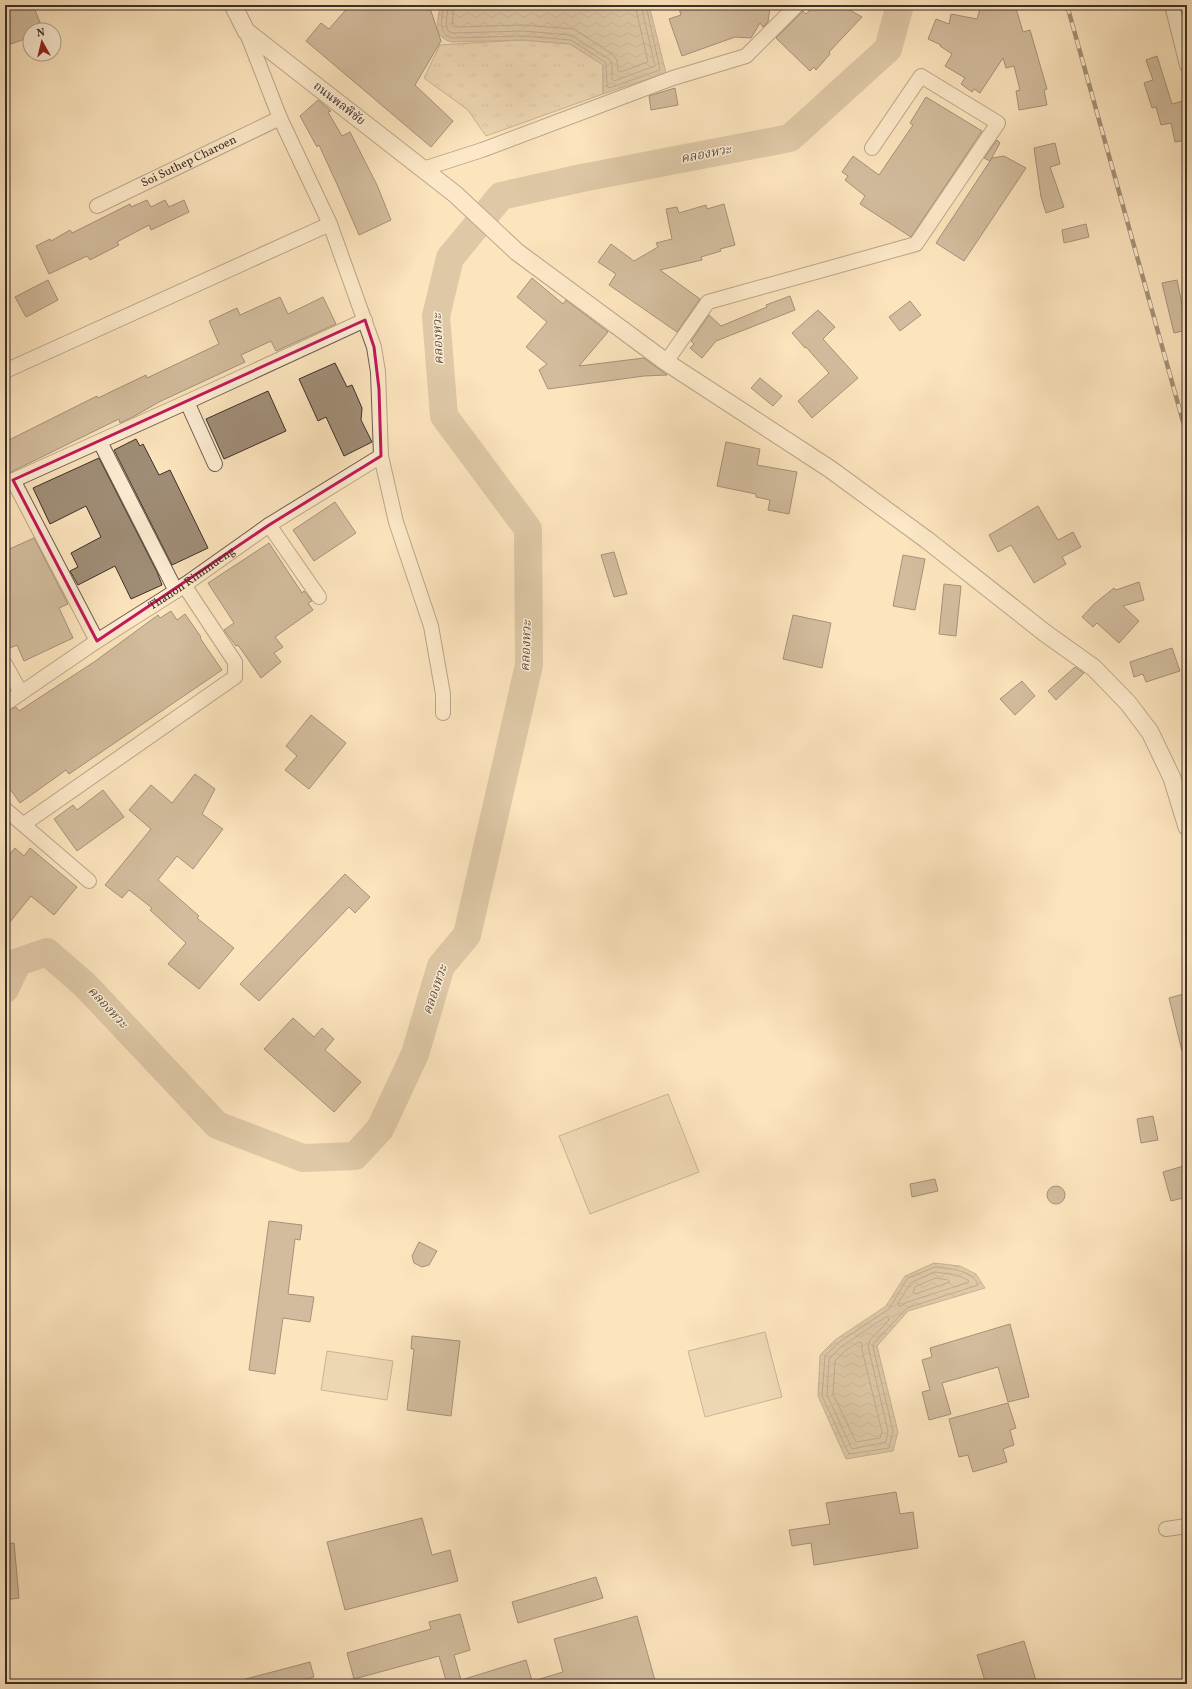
<svg xmlns="http://www.w3.org/2000/svg" width="1192" height="1689" font-family="Vollkorn,'Noto Serif Thai',serif">
<defs>
<pattern id="grass-tufts" width="24" height="20" patternUnits="userSpaceOnUse"><rect width="24" height="20" fill="#dbc5a4"/><path d="M3 7l-1-3M5 7V3M7 7l1-3M15 17l-1-3M17 17v-4M19 17l1-3" fill="none" stroke="#b3a086"/></pattern>
<pattern id="water-waves" width="16" height="10" patternUnits="userSpaceOnUse"><rect width="16" height="10" fill="#bba68b"/><path d="M0 5q4-4 8 0t8 0" fill="none" stroke="#998872"/></pattern>
</defs>
<rect width="100%" height="100%" fill="#fce4bd"/>
<filter id="stains"><feTurbulence type="fractalNoise" baseFrequency=".005" numOctaves="4"/><feColorMatrix values="0 0 0 0 .2 0 0 0 0 .09 0 0 0 0 .02 0 0 0 .5 -.17"/></filter>
<radialGradient id="worn" r=".72"><stop offset=".6" stop-color="#630" stop-opacity="0"/><stop offset="1" stop-color="#630" stop-opacity=".3"/></radialGradient>
<!-- grass -->
<polygon fill="url(#grass-tufts)" stroke="#8c7a66" points="522,40 570,44 603,65 603,94 486,136 468,110 424,78 440,45"/>
<!-- pitch -->
<g fill="#dbc5a4" stroke="#8c7a66">
<polygon points="668,1094 699,1172 590,1214 559,1136"/>
<polygon points="765,1332 782,1397 705,1417 688,1351"/>
<polygon points="327,1351 393,1361 387,1400 321,1390"/>
</g>
<!-- water -->
<g fill="url(#water-waves)" stroke="#887664">
<path d="M440 5H649L666 73 603 94V65L570 44 522 40 452 42C432 37 438 21 440 5Z"/>
<polygon points="934,1263 960,1266 976,1274 985,1288 908,1311 877,1346 898,1432 893,1451 846,1459 818,1396 820,1355 835,1340 886,1306 905,1276"/>
</g>
<g fill="none" stroke-linecap="round" stroke-linejoin="round">
<!-- shore -->
<g stroke="#7c6a5a" stroke-width="1">
<path d="M443 5C443 18 436 34 453 38L523 36 571 40 606 63 607 86 609 88 660 70 646 5"/>
<polyline points="448,5 446,25 448,31 453,33 523,31 571,35 609,59 612,64 612,79 614,81 655,66 641,5"/>
<polyline points="454,5 452,25 454,27 523,25 574,29 612,54 617,60 618,71 620,72 648,62 635,5"/>
<path d="M935 1267C949 1269 973 1269 978 1285L907 1308 874 1343 873 1347 893 1431 889 1448 849 1454 822 1396 825 1356 838 1343 889 1309 907 1279Z"/>
<polygon points="935,1272 957,1275 968,1280 969,1282 905,1303 901,1306 899,1306 898,1303 911,1283"/>
<polygon points="936,1278 948,1280 950,1282 915,1294 913,1293 915,1287"/>
<polygon points="886,1317 888,1317 889,1320 870,1340 868,1346 888,1431 886,1442 852,1449 827,1395 829,1359 841,1347"/>
<polygon points="859,1342 862,1343 862,1350 882,1432 880,1438 856,1442 833,1394 835,1361 845,1351"/>
</g>
<!-- river -->
<polyline stroke="#bba68b" stroke-width="28" points="5,989 18,962 47,952 85,985 217,1125 303,1158 355,1156 380,1129 415,1054 441,966 467,935 529,665 528,529 444,416 436,316 450,258 501,196 582,178 790,138 888,49 900,5"/>
</g>
<!-- building -->
<g fill="#a08d76" stroke="#3c2f29">
<polygon points="5,5 33,5 43,30 30,30 30,37 11,44 5,30"/>
<polygon points="350,5 429,5 441,41 415,85 453,121 431,147 306,41 321,23 329,29"/>
<polygon points="678,5 753,5 770,7 768,22 763,27 760,23 751,38 735,37 682,56 669,19 681,15"/>
<polygon points="815,5 841,5 862,17 829,52 830,54 816,70 814,67 810,71 776,38 803,11 806,14"/>
<polygon points="981,5 1015,5 1023,32 1030,30 1047,89 1044,90 1047,105 1019,110 1016,91 1020,90 1014,66 1006,68 1003,58 980,93 974,89 972,92 961,84 965,78 945,66 952,54 940,46 941,45 928,39 936,19 949,24 951,14 977,19"/>
<polygon points="1157,56 1172,104 1183,101 1187,118 1185,120 1187,140 1175,142 1171,123 1161,125 1156,107 1152,108 1144,83 1153,80 1146,60"/>
<polygon points="675,88 678,105 651,110 649,96"/>
<polygon points="926,97 982,131 911,237 860,204 865,196 845,180 848,176 842,172 853,156 879,175 913,125 910,123"/>
<polygon points="318,100 331,111 328,112 342,136 350,132 377,185 391,220 359,235 336,182 319,145 317,147 300,116"/>
<polygon points="997,140 1000,143 990,161 984,158"/>
<polygon points="1055,143 1060,164 1050,167 1064,207 1046,213 1041,197 1034,148"/>
<polygon points="1004,156 1026,168 964,261 936,243 992,158"/>
<polygon points="147,200 151,207 165,200 169,207 184,200 189,212 151,230 149,225 117,242 119,245 90,260 87,256 49,274 36,246 50,239 51,241 70,230 72,233 130,204 131,207"/>
<polygon points="724,204 735,245 720,249 721,251 701,257 702,260 660,270 700,299 677,332 609,285 616,274 598,262 611,244 634,261 658,247 656,243 672,239 666,209 677,207 679,213 706,205 707,209"/>
<polygon points="1086,224 1089,237 1064,243 1062,230"/>
<polygon points="532,278 563,304 566,300 608,332 579,366 644,358 667,375 644,376 548,389 539,370 547,364 526,347 547,322 517,297"/>
<polygon points="48,280 58,300 26,317 15,297"/>
<polygon points="1177,280 1185,318 1187,318 1187,330 1174,333 1162,283"/>
<polygon points="790,296 795,310 716,341 702,358 690,348 694,344 691,341 709,315 721,326 767,307 766,305"/>
<polygon points="280,297 288,314 323,297 336,324 276,351 271,341 241,355 245,362 159,402 133,417 120,423 119,419 5,475 5,442 97,396 98,398 146,375 147,378 219,344 209,321 237,308 240,315"/>
<polygon points="910,301 921,315 900,331 889,317"/>
<polygon points="818,310 835,327 823,339 858,378 812,418 798,401 829,373 806,347 805,348 792,333"/>
<polygon points="335,363 347,387 352,385 362,408 361,420 372,442 344,456 326,417 318,421 299,379"/>
<polygon points="760,378 782,396 773,406 751,388"/>
<polygon points="268,391 286,431 224,459 206,419"/>
<polygon points="136,439 140,446 143,444 159,475 170,470 208,548 172,565 114,450"/>
<polygon points="726,442 760,449 757,465 797,472 789,514 768,510 770,500 756,497 756,494 717,486"/>
<polygon points="99,458 157,572 162,585 131,599 115,566 78,585 70,571 78,567 71,553 101,537 86,506 50,524 33,488"/>
<polygon points="335,502 356,533 314,561 293,530"/>
<polygon points="1038,506 1058,540 1073,532 1081,547 1062,557 1066,564 1034,583 1011,545 998,552 989,535"/>
<polygon points="34,538 68,604 59,608 73,638 24,661 17,645 8,649 5,642 5,551"/>
<polygon points="269,543 302,593 304,591 312,601 308,603 313,610 275,637 283,647 274,653 281,662 261,678 238,645 236,646 224,630 234,623 208,583"/>
<polygon points="614,552 627,594 614,597 601,555"/>
<polygon points="903,555 925,559 915,610 893,606"/>
<polygon points="1139,582 1144,600 1123,606 1139,621 1119,643 1097,623 1093,627 1082,617 1094,604 1114,588 1116,590"/>
<polygon points="944,584 961,586 956,636 939,634"/>
<polygon points="171,611 177,620 185,614 201,637 200,638 222,670 69,774 66,770 20,803 5,782 5,712 16,707 19,711 94,662 158,615 160,618"/>
<polygon points="793,615 831,623 822,668 783,659"/>
<polygon points="1172,648 1180,671 1146,682 1143,674 1134,677 1130,662"/>
<polygon points="1075,667 1084,673 1056,700 1048,691"/>
<polygon points="1022,681 1035,696 1015,715 1000,699"/>
<polygon points="311,715 346,743 309,789 285,770 297,756 286,746"/>
<polygon points="195,774 215,789 202,814 223,829 193,869 177,856 158,880 199,916 197,918 234,948 199,989 168,964 186,943 150,910 152,908 129,890 122,898 105,885 151,829 129,810 151,785 172,803"/>
<polygon points="103,790 124,817 77,851 54,819 73,805 77,810"/>
<polygon points="15,848 24,856 30,848 77,887 54,915 31,896 5,928 5,860"/>
<polygon points="345,874 370,897 355,913 349,907 259,1001 240,984"/>
<polygon points="1187,993 1187,1050 1182,1051 1169,998"/>
<polygon points="293,1018 314,1037 322,1028 334,1039 325,1050 361,1082 334,1112 264,1049"/>
<polygon points="1153,1116 1158,1140 1141,1143 1137,1119"/>
<polygon points="1187,1165 1187,1197 1171,1201 1163,1172"/>
<polygon points="935,1179 938,1191 912,1197 910,1184"/>
<circle cx="1056" cy="1195" r="9"/>
<polygon points="269,1221 302,1225 300,1240 295,1239 288,1294 314,1297 310,1322 283,1318 275,1374 249,1370"/>
<polygon points="419,1242 437,1251 429,1265 422,1267 414,1263 412,1256"/>
<polygon points="1010,1324 1029,1397 1008,1402 998,1367 942,1383 951,1414 929,1420 922,1392 930,1390 922,1360 932,1357 930,1348"/>
<polygon points="412,1336 460,1341 451,1416 407,1410 414,1349 411,1349"/>
<polygon points="1008,1403 1016,1428 1010,1430 1014,1445 1003,1449 1007,1462 973,1472 968,1455 959,1457 949,1419"/>
<polygon points="896,1492 900,1514 913,1512 918,1548 814,1565 811,1543 792,1546 789,1530 830,1524 826,1503"/>
<polygon points="422,1518 432,1555 450,1550 458,1581 345,1610 327,1542"/>
<polygon points="14,1543 19,1598 5,1600 5,1544"/>
<polygon points="596,1577 603,1598 518,1623 512,1602"/>
<polygon points="460,1614 470,1650 454,1655 461,1680 526,1660 533,1684 447,1684 439,1656 354,1679 347,1653 431,1629 429,1622"/>
<polygon points="637,1616 656,1684 534,1684 533,1681 563,1672 554,1639"/>
<polygon points="1024,1641 1037,1684 986,1684 977,1655"/>
<polygon points="310,1662 314,1677 286,1684 242,1684 242,1680"/>
</g>
<g fill="none" stroke-linecap="round" stroke-linejoin="round">
<defs>
<g id="minor">
<polyline points="1172,5 1187,65"/>
<polyline points="246,31 280,118 330,224 374,347 378,372 381,456 396,522 431,626 443,694 443,713"/>
<polyline points="423,169 482,150 673,78 746,56 797,5"/>
<path id="s1" d="M97 206 280 118"/>
<polyline points="666,362 708,302 916,244 998,123 921,76 872,148"/>
<polyline points="5,371 330,224"/>
<polyline points="187,402 215,464"/>
<polyline points="100,442 176,591"/>
<polyline points="13,480 97,641"/>
<polyline points="5,484 187,402 365,320"/>
<polyline points="269,525 319,597"/>
<polyline points="5,664 21,693"/>
<path id="s2" d="M5 704 97 641 176 591 269 525 381 456"/>
<polyline points="5,809 89,881"/>
<polyline points="24,824 235,677 235,662 184,585"/>
<polyline points="1166,1529 1187,1526"/>
</g>
<polyline id="tertiary" points="233,5 246,31 455,194 517,252 666,362 830,469 927,540 1045,633 1094,668 1128,703 1150,732 1172,778 1187,827"/>
</defs>
<!-- minor casing -->
<use href="#minor" stroke="#6c5c4e" stroke-width="16"/>
<!-- tertiary casing -->
<use href="#tertiary" stroke="#6c5c4e" stroke-width="19"/>
<!-- minor -->
<use href="#minor" stroke="#fdedd4" stroke-width="14"/>
<!-- tertiary -->
<use href="#tertiary" stroke="#fdedd4" stroke-width="17"/>
<defs>
<polyline id="rail" points="1067,5 1187,436"/>
</defs>
<!-- rail casing -->
<use href="#rail" stroke="#3c2f29" stroke-width="4.5"/>
<!-- rail -->
<use href="#rail" stroke="#fdedd4" stroke-width="3" stroke-dasharray="9" stroke-linecap="butt"/>
</g>
<!-- marked area -->
<path d="M0 0H1192V1689H0ZM365 320 374 347 379 389 381 456 269 525 97 641 13 480Z" fill="#fce4bd" fill-opacity=".55" fill-rule="evenodd"/>
<path fill="none" stroke="#c2185b" stroke-width="3" stroke-linejoin="round" d="M365 320 374 347 379 389 381 456 269 525 97 641 13 480Z"/>
<g text-anchor="middle" dominant-baseline="central" stroke-width="3" stroke-linejoin="round" paint-order="stroke">
<!-- street labels -->
<g font-size="12" fill="#3c2f29" stroke="#fdedd4">
<text transform="translate(339 104) rotate(38)">ถนนพลพิชัย</text>
<text stroke="none"><textPath href="#s1" startOffset="102">Soi Suthep Charoen</textPath></text>
<text stroke="none"><textPath href="#s2" startOffset="225">Thanon Rimmueng</textPath></text>
</g>
<!-- water labels -->
<g font-size="13" font-style="italic" fill="#5c4d42" stroke="#fdedd4">
<text transform="translate(706 155) rotate(-11)">คลองหวะ</text>
<text transform="translate(439 339) rotate(-92)">คลองหวะ</text>
<text transform="translate(527 646) rotate(-88)">คลองหวะ</text>
<text transform="translate(436 990) rotate(-71)">คลองหวะ</text>
<text transform="translate(107 1008) rotate(47)">คลองหวะ</text>
</g>
</g>
<!-- margin -->
<rect width="1192" height="1689" fill="none" stroke="#fce4bd" stroke-width="20"/>
<rect x="6" y="6" width="1180" height="1677" fill="none" stroke="#3c2f29" stroke-width="2"/>
<rect x="10" y="10" width="1172" height="1669" fill="none" stroke="#3c2f29"/>
<!-- north arrow -->
<g transform="translate(42 42) rotate(352)"><circle r="19" fill="#fdedd4" stroke="#b0a190"/>
<path d="M0-3L7 15L0 10L-7 15Z" fill="#8f2418"/>
<text y="-6" font-size="11" font-weight="bold" text-anchor="middle" fill="#3c2f29">N</text>
</g>
<rect width="100%" height="100%" filter="url(#stains)"/>
<rect width="100%" height="100%" fill="url(#worn)"/>
</svg>
